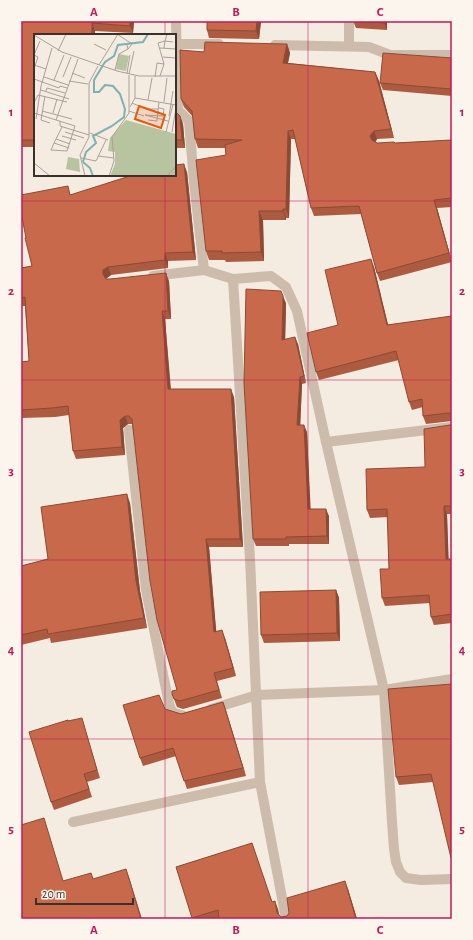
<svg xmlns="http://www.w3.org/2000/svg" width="473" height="940" font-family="'Alegreya Sans',sans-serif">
<rect width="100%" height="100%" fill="#f4ebe1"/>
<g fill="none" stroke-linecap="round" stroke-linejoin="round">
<!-- minor -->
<g stroke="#cdbbac" stroke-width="10">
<polyline points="176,21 178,110 189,121 194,182 204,270"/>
<polyline points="349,21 349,46"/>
<polyline points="177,44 219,44"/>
<polyline points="275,45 369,47 390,55 452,55"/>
<polyline points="153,276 204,270 233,279"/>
<polyline points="129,430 146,590 169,704 172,712 184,716"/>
<polyline points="326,442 452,427"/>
<polyline points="211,709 257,695 384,690 452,679"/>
<polyline points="73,822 260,782"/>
<polyline points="286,919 260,782 250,559 233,279 271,276 286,287 297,311 326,442 384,690 392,822 394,849 396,862 400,872 406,878 421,880 452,879"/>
</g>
</g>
<!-- wall -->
<g fill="#ac5a40">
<polygon points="21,21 134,21 133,33 95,31 95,35 35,35 35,147 22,147 21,146"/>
<polygon points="261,21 259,39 209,38 207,30"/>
<polygon points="353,21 387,21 387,30 356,28"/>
<polygon points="287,44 290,53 288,63 375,72 379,81 394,138 377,139 375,142 377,143 395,143 452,140 452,207 437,208 452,262 380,281 377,273 361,214 314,216 311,208 295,139 291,139 289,218 286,218 286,220 263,220 264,261 226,262 225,260 209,260 206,251 226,155 225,148 198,148 195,139 193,117 184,107 181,99 204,52"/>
<polygon points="452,58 452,96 383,90 380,83"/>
<polygon points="175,111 180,116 183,124 185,148 175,148"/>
<polygon points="187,172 196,260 168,261 168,268 111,275 106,279 110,279 169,281 171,319 165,319 171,389 234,397 243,547 209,547 216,631 225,638 236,676 217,681 222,698 183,709 177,707 172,694 177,690 132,424 128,424 123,428 125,455 76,459 73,451 69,415 55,417 21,418 21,362 29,361 25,306 21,306 21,268 32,266 26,238 71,195"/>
<polygon points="374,267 388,325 452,316 452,421 426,424 423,416 423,407 412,410 409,402 399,360 319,380 316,372 338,325"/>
<polygon points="286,303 285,339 298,344 306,383 302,384 300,425 307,432 310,509 329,516 329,544 289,544 289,546 256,546 253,539"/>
<polygon points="452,424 452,514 447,514 448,559 452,559 452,623 434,625 431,617 430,603 385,606 382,598 389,569 388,517 370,518 367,510 425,467 450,425"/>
<polygon points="130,503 140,591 147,628 51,643 50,638 21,645 21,566 48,559"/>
<polygon points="336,590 339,598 340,641 264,643 261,635"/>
<polygon points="452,684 452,861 433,782 399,785 396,777"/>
<polygon points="223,702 246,776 187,789 176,756 143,766 140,758 165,709 181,714"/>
<polygon points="68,721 84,726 100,778 87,782 92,797 54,810 51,802"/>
<polygon points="252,843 272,902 278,909 279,914 281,917 287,916 348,889 357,919 193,919 176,867"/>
</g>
<!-- shaded-wall -->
<g fill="#8c4a34">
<polygon points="130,21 134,21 133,33 130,26"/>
<polygon points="257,21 261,21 259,39 256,31"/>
<polygon points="384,21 387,21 387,30 384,23"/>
<polygon points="92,23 95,31 95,35 92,35"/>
<polygon points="287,44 290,53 286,72 283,63"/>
<polygon points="375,72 379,81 394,138 391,129"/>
<polygon points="180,116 183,124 185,148 182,140"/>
<polygon points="288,131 291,139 289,218 286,209"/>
<polygon points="374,131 377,139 374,145 370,136"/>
<polygon points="184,164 187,172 196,260 193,252"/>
<polygon points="434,200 437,208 452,262 449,253"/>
<polygon points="283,209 286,218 286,220 283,211"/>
<polygon points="259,211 263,220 264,261 261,252"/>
<polygon points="165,253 168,261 168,268 165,260"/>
<polygon points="371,259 374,267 390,333 387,325"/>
<polygon points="108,267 111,275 106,278 106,282 103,274 103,270"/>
<polygon points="166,273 169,281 171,319 168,311"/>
<polygon points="283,296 286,303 285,347 282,340"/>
<polygon points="162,311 165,319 171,397 168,389"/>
<polygon points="295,337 298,344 306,383 304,376"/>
<polygon points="300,377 302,384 300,432 297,425"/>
<polygon points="231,389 234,397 243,547 240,539"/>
<polygon points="125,416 128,424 123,428 125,455 122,447 120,420"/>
<polygon points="304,425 307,432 311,516 308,509"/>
<polygon points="127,494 130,503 140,591 147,628 144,618 136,581"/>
<polygon points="444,506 447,514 449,567 446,559"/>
<polygon points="326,509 329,516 329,544 327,536"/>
<polygon points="206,539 209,547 217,640 214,632"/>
<polygon points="336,590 339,598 340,641 337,633"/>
<polygon points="222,630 225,638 236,676 233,668"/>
<polygon points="223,702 226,710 246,776 243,768"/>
<polygon points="126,869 129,877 142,919 141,919"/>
<polygon points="345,881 348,889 357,919 356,919"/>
<polygon points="275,901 278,909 279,919 277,913"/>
</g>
<!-- building -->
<g fill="#c8694b" stroke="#8c4a34">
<polygon points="21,21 130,21 130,26 92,23 92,35 35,35 35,140 21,140"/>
<polygon points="207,21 257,21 256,31 207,30"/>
<polygon points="363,21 384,21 384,23"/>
<polygon points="205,42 284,44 287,44 283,63 375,72 391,129 374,131 370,136 372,140 377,143 394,142 395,143 452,140 452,198 434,200 449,253 377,273 359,206 311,208 293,130 288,131 286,209 283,209 283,211 259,211 261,252 222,253 222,251 206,251 196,160 226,155 225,145 242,140 195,139 192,111 181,99 180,50 204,52"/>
<polygon points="383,53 452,58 452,89 380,83"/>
<polygon points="175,111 180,116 182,140 175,140"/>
<polygon points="184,164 193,252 165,253 165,260 108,267 103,270 103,274 106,279 110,279 166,273 168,311 162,311 168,389 231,389 240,539 206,539 214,632 222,630 233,668 214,673 219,690 180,701 174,699 172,694 172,691 177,690 157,620 150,581 132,419 129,416 125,416 120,420 122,447 73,451 68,406 52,408 21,410 21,362 29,361 25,297 21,298 21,268 32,266 25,238 26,238 21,212 21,195 68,186 70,195 133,175 175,175 175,165"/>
<polygon points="371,259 387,325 452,316 452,414 449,413 423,416 422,399 409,402 396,351 316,372 307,333 338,325 325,270"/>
<polygon points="246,289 281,291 283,296 282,340 295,337 304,376 300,377 297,425 304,425 308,509 326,509 327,536 286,537 286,539 253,539 244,383"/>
<polygon points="452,424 452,506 444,506 446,559 452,559 452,614 431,617 429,595 382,598 380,569 389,569 387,509 367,510 366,469 425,467 424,429 450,425"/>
<polygon points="127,494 136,581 144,618 48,634 47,629 21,635 21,566 48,559 41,507"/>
<polygon points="336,590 337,633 261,635 260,592"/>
<polygon points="452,684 452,858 451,858 431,774 396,777 388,689"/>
<polygon points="159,695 165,709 181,714 223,702 243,768 184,781 173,748 140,758 123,705"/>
<polygon points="82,718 97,770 84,774 89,789 51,802 29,732 68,720 68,721"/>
<polygon points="44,818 63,881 91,873 93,879 126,869 141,919 71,919 71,918 68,919 21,919 21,873 22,873 21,870 21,825"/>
<polygon points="252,843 272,902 275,901 277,913 281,917 287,916 289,913 287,898 345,881 356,919 219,919 218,910 192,918 176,867"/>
</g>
<!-- grid -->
<path fill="none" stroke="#c2185b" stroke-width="1" stroke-opacity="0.55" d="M165 21V35M308 21V919M165 175V919M21 201H452M21 380H452M21 560H452M21 739H452"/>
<!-- overview -->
<g transform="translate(34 34)">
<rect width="142" height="142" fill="#f4ebe1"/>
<path d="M85 20 95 22 92 37 82 35ZM92 86 142 100V142H76L81 130V118L74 117 76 104ZM34 123 45 125 46 138 32 135Z" fill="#b8c4a0"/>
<path fill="none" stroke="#7fb0b2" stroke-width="2" d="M49 128 52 118 62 109 59 102 78 92 90 83 91 75 86 60 79 52 71 51 65 58H60V46L71 28 80 22 84 11 109 8 114 0M49 128 56 134 59 142"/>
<path fill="none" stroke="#aaa098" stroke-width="1" d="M83 0 98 10 94 15M0 1 28 18 83 37 105 42H142M60 10 72 16M126 14 142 15M130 14 131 7 139 8M24 17 32 0M0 21 4 23 0 35M0 21 6 7M129 23 142 24M0 31 12 35M65 31 84 0M81 36 85 20 94 15 93 11M38 39 51 44M93 39 96 21M95 40 100 17M126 42 130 30 124 9 131 7 133 0M10 43 34 51M29 43 37 23M121 43 123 29 130 30M0 45 25 54 26 52 33 54M20 46 30 21M35 47 54 50M7 56 35 65M12 57 13 54 31 59M11 62 7 86 16 89M101 64 142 71M114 66 118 44M130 68 133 44M0 69 4 61 33 68M98 69 112 75H124M96 73 101 64V42M125 74 130 75 129 82 111 81 134 87M8 77 38 85M95 77 110 82M0 79 41 92 33 117 17 116 20 109M19 79 23 65M135 82 139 57M2 85 7 52 18 14M22 86 44 25M114 86 123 87 125 68M26 87V92L55 101M28 93 20 109 35 114M31 98 50 104M132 98 139 70M138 98 142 74M56 99 74 106M28 102 42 106M22 105 36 110M64 122 80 124M47 124 62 127 72 106M0 129 16 142M51 142 46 121 55 103V49L64 32M75 142 80 127 78 103 95 79V41M133 142 142 132"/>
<path fill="#e8590c" fill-opacity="0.15" stroke="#e8590c" stroke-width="2" d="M105 72 131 81 127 94 101 85Z"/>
<rect width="142" height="142" fill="none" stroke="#3b302b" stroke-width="2"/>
</g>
<!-- border -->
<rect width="473" height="940" fill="none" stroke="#fbf5ee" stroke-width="44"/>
<!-- scale -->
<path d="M36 898v6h97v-6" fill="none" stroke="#3b302b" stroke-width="2"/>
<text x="42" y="898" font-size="12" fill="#3b302b" stroke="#fbf5ee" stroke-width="3" paint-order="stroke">20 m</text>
<rect x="22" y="22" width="429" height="896" fill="none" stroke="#c2185b" stroke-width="1.5"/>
<g font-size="13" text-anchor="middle" font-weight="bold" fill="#c2185b">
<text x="94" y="16">A</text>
<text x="236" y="16">B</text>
<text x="380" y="16">C</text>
<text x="11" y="116">1</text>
<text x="462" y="116">1</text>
<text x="11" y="295">2</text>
<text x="462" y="295">2</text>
<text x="11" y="475">3</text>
<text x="462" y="475">3</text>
<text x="11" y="654">4</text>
<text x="462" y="654">4</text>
<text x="11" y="833">5</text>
<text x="462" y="833">5</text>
<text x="94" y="934">A</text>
<text x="236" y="934">B</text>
<text x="380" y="934">C</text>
</g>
</svg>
